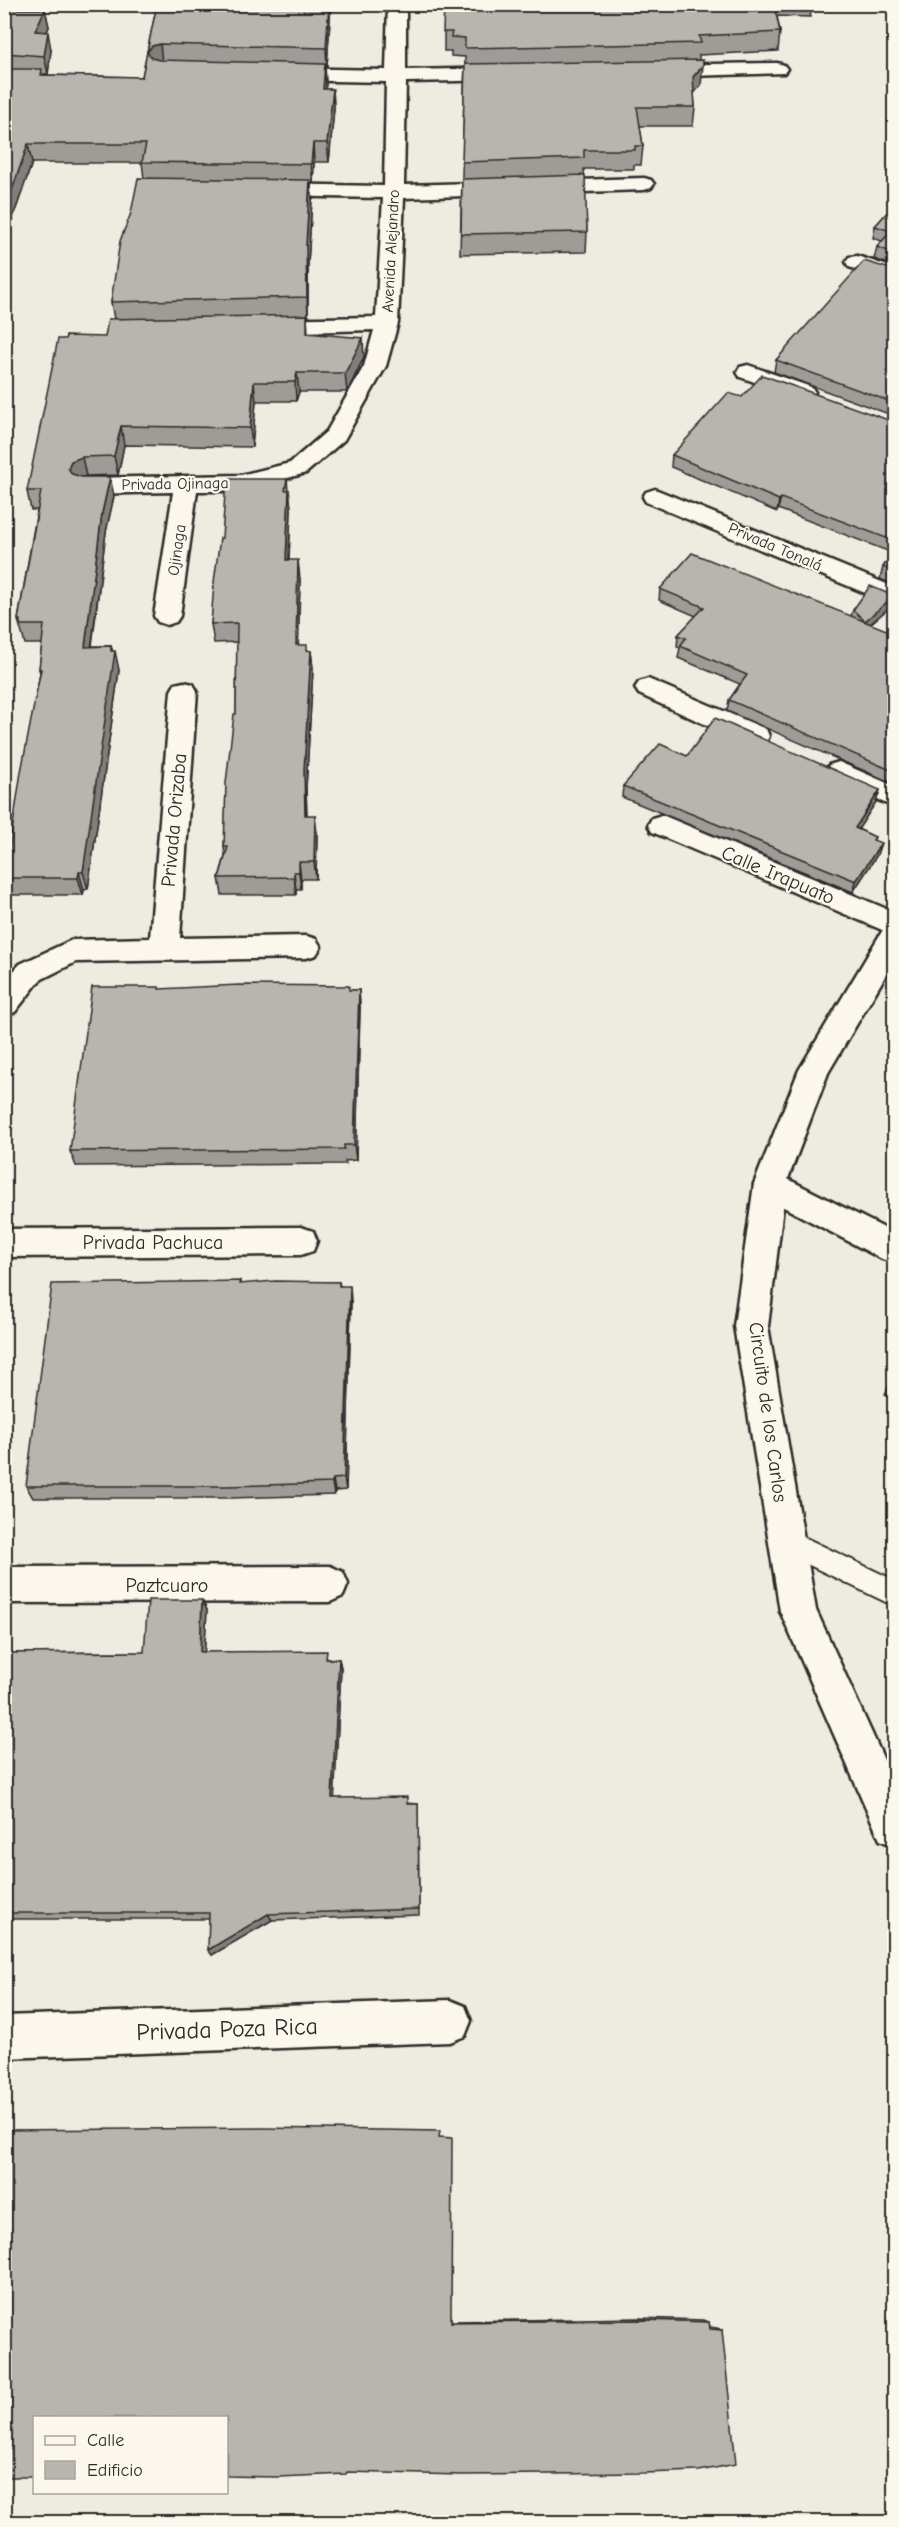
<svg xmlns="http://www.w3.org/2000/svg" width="899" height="2527" font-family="'Comic Neue',sans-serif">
<rect width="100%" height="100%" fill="#eeebe0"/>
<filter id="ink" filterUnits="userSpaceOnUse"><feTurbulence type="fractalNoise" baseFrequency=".0167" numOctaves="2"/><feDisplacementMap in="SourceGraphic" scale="12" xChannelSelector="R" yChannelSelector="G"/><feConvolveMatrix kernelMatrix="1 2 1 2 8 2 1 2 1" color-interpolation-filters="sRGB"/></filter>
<g filter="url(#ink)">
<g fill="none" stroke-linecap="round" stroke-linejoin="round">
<defs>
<polygon id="service" points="787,1529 894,1580 894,1606 778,1550 774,1541 778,1532"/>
<g id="minor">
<polygon points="388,4 406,4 406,70 509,68 516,70 519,74 516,78 509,80 406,82 404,185 644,178 651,180 654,184 651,188 644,190 404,198 398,323 386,366 344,440 306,473 241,491 197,491 180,616 176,622 167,625 158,622 154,616 173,492 86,494 77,491 74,486 77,481 86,478 241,475 290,463 327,431 364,366 374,330 263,333 255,331 252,326 255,321 263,319 376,317 383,198 266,196 259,194 256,190 259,186 266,184 384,186 386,82 281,80 274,78 271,74 274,70 281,68 386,70"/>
<polygon points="777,63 784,65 787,69 784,73 656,77 649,75 646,71 649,67 656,65"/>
<polygon points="857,256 894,268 894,281 849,267 846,262 849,257"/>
<polygon points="748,365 811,387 815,392 811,397 803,399 740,377 737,372 740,367"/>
<polygon points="655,489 894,587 894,605 646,502 643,497 646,492"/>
<polygon points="648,679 766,729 769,736 766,743 756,746 746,743 639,694 635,688 639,682"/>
<polygon points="184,682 193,684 197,691 180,938 306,936 316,939 321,947 316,955 306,958 76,962 40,980 15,1012 4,1016 4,982 20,964 72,940 150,938 171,691 175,684"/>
<polygon points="839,762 894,786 894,807 829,779 825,772 829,765"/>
<polygon points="662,815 894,912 894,935 652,832 648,825 652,818"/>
<polygon points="770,1170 894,1233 894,1263 882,1259 759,1194 754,1184 759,1174"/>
<polygon points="301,1227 313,1231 317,1241 313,1251 301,1255 4,1257 4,1229"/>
<polygon points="330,1566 343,1572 348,1584 343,1596 330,1602 4,1603 4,1567"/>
<polygon points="450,2000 465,2006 471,2021 465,2036 450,2042 4,2058 4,2016"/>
</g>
<polygon id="tertiary" points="894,925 894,961 828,1073 786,1184 768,1326 816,1610 894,1782 894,1846 880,1840 780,1611 734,1326 754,1184 799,1070 884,928"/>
</defs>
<!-- service casing -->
<use href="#service" stroke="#2b2b2b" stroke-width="4"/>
<!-- minor casing -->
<use href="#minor" stroke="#2b2b2b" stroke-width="5"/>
<!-- tertiary casing -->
<use href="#tertiary" stroke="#2b2b2b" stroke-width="5"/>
<!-- service -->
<use href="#service" fill="#fbf7ec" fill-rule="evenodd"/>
<!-- minor -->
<use href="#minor" fill="#fbf7ec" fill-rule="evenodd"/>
<!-- tertiary -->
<use href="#tertiary" fill="#fbf7ec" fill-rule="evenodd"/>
</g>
<!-- wall -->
<g fill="#9e9c96" stroke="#2b2b2b" stroke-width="1.5">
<polygon points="157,4 331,4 327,66 325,66 326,89 333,89 334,108 329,162 314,162 313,183 311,183 312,199 308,264 308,316 307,316 308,333 364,357 347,392 299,392 296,401 256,401 252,447 124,445 118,475 86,476 82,477 114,496 106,532 92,646 111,646 119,670 88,889 84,890 83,895 11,895 5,878 40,673 39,669 42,644 25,644 18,620 37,510 31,510 27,491 105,337 114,319 111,302 144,178 142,163 32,163 11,223 4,223 4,9 45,9 49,27 47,32 51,50 48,74 43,74 43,75 142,77"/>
<polygon points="444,4 820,4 819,9 812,9 810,17 777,16 780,32 778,51 699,55 699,60 701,85 694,93 695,107 693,126 640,126 643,146 641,165 634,165 634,169 584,169 587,232 586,252 460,254 465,57 451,56 451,51 444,51"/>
<polygon points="894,205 894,266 874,259 877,247 882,241 873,238 875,226"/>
<polygon points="894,270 894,416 774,372 776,360"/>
<polygon points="742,397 894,422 894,585 880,579 883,567 893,553 778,509 777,512 671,467 672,455"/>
<polygon points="287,479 288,490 289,490 291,509 289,560 300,579 298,645 307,650 311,651 313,669 306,788 307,815 317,833 316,879 301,879 301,889 296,889 296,895 222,895 219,878 225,856 224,847 236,714 237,642 214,643 211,624 222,538"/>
<polygon points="660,589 851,616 853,610 894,596 891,606 870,624 894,777 890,782 727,711 729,700 740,684 678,658 680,648 677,647 678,635 696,616 659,600"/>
<polygon points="687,756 880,790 876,802 858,829 875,837 873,841 877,855 853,892 622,797 623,786"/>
<polygon points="349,990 359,990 360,1007 356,1160 345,1161 346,1164 76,1166 70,1151"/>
<polygon points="240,1281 240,1284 339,1282 340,1286 351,1301 346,1490 335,1491 334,1495 231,1498 33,1498 26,1486"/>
<polygon points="894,1376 894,1399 885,1394"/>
<polygon points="207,1610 204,1652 339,1659 341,1668 334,1798 418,1804 419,1915 272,1920 212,1955 209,1919 4,1919 4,1653 144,1652"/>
<polygon points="439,2137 451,2321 639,2318 704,2320 709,2322 710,2327 717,2328 722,2330 347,2472"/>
</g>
<!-- shaded-wall -->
<g fill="#817f7a" stroke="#2b2b2b" stroke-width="1.5">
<polygon points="329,4 331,4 327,66 326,48"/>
<polygon points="45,9 49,27 38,50 35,31"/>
<polygon points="48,32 51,50 48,74 44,56"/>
<polygon points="160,44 162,63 150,71 147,52 152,46"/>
<polygon points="325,64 326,83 324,108 323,89"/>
<polygon points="703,65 701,85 691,97 693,77"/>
<polygon points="333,89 334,108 329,162 327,143"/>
<polygon points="313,143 314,162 313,183 311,164"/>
<polygon points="28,144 32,163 11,223 7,204"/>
<polygon points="310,180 312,199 308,264 308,316 307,297 306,245"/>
<polygon points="363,338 364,357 347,392 345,373"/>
<polygon points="297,373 299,392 296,401 295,382"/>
<polygon points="254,382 256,401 252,447 250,428"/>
<polygon points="121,426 124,445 118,475 114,456"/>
<polygon points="82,457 86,476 75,480 68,468 71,461"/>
<polygon points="110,477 114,496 106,532 89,665 85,647 102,513"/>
<polygon points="289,490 291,509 288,579 286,560"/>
<polygon points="781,498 778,509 777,512 779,500"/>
<polygon points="298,560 300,579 298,664 296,645"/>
<polygon points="894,596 891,606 862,631 865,621"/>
<polygon points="111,646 114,658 115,651 119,670 88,889 83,872"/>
<polygon points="311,651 313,669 306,788 307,833 305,815 304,770"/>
<polygon points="894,770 894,777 890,782 893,771"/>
<polygon points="880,790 876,802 852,839 855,828"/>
<polygon points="315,815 317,833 316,879 314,862"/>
<polygon points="881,843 877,855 853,892 856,881"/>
<polygon points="299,862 301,879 301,889 299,872"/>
<polygon points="79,872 84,890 83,895 78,878"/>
<polygon points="294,872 296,889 296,895 294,877"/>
<polygon points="359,990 360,1007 356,1160 354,1145"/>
<polygon points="350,1286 351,1301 346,1490 344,1478"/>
<polygon points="333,1479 335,1491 334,1495 332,1483"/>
<polygon points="202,1600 207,1610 204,1661 200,1652"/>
<polygon points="339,1659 341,1668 334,1805 332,1798"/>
<polygon points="268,1914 272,1920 212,1955 208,1950"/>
</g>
<!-- building -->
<g fill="#b8b5ae" stroke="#2b2b2b" stroke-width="1.5">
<polygon points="157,4 329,4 326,48 160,44 152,46 147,52"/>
<polygon points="444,4 774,4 780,32 699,36 701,43 465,48 465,38 451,37 452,32 443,32"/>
<polygon points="4,9 45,9 35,31 48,32 44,56 4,53"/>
<polygon points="147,52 152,58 159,60 325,64 323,89 333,89 327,143 313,143 311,164 142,162 146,144 28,144 7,204 4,204 4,69 42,69 41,75 142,77"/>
<polygon points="703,60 703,65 693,77 695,107 637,107 643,146 635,146 635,150 584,150 584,158 462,162 465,64"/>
<polygon points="585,175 587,232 461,234 462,179"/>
<polygon points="138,178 310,180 306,245 307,297 111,302 120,241 131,213"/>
<polygon points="894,205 894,253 877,247 891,231 875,226"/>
<polygon points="864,261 894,270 894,403 776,360"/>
<polygon points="307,315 307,333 363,338 345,373 297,373 295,382 254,382 250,428 121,426 114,456 82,457 71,461 68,468 72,474 82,477 110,477 102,513 85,647 111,646 111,651 115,651 83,872 79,872 78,878 5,878 21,772 41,669 39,669 44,625 20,625 20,620 18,620 41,491 27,491 58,339 65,339 66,336 105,337 108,319"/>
<polygon points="762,375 894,422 894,541 781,498 779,500 672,455 728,393 742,397"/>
<polygon points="226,479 287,479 285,490 289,490 286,560 298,560 296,645 307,645 307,650 311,651 304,770 305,815 315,815 314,862 299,862 299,872 294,872 294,877 219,878 228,847 224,847 226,783 234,714 236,714 237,623 211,624 214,582 220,538 222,538"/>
<polygon points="894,551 894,572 883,567"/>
<polygon points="692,553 894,633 894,770 893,771 729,700 747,675 680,646 686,638 678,635 704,607 660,589"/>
<polygon points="870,586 894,596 865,621 853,610"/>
<polygon points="715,718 880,790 855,828 875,837 873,840 881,843 856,881 623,786 660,744 687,756"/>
<polygon points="239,985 349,986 349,990 359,990 354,1145 344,1145 344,1149 70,1151 92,987 159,987 159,989"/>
<polygon points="240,1281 239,1284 275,1281 339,1282 339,1286 350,1286 344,1478 333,1479 332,1483 227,1486 26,1486 52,1284"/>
<polygon points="894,1376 894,1390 888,1387"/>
<polygon points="148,1600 202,1600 200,1652 327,1651 326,1659 339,1659 332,1798 407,1797 407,1804 418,1804 419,1909 268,1914 208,1950 209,1913 4,1913 4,1653 144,1652"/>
<polygon points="262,2128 440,2131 439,2137 452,2138 451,2322 643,2320 709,2322 710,2329 722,2330 736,2464 699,2471 644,2473 461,2475 347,2472 346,2474 278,2477 226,2476 226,2418 34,2418 34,2477 4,2477 4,2130"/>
</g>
</g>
<g text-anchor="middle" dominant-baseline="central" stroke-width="4.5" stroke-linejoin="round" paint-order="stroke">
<!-- far-street labels -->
<g font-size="16" fill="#2b2b2b" stroke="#fbf7ec">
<text transform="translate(391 251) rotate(-87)">Avenida Alejandro</text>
<text transform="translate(175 484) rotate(-1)">Privada Ojinaga</text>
<text transform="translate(775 547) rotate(23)">Privada Tonalá</text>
<text transform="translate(177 550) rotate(-82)">Ojinaga</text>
</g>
<!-- street labels -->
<g font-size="20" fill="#2b2b2b" stroke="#fbf7ec">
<text transform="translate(174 820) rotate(-85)">Privada Orizaba</text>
<text transform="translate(778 875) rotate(23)">Calle Irapuato</text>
<text x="153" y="1242">Privada Pachuca</text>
<text transform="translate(768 1412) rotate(82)">Circuito de los Carlos</text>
<text x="167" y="1585">Paztcuaro</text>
</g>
<!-- near-street labels -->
<g font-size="24" fill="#2b2b2b" stroke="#fbf7ec">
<text transform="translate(227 2029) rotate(-2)">Privada Poza Rica</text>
</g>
</g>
<!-- margin -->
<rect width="899" height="2527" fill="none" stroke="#fbf7ec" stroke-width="24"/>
<rect x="12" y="12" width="875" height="2503" fill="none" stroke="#2b2b2b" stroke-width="2" filter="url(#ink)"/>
<!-- legend -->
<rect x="33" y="2416" width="195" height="78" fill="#fbf7ec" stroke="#a8a59f" stroke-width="1.5"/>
<rect x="45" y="2436" width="30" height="9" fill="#fbf7ec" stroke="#a8a59f" stroke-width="1.5"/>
<text x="87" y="2446" font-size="18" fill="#2b2b2b">Calle</text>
<rect x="45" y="2461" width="30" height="18" fill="#b8b5ae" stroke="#a8a59f" stroke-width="1.5"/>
<text x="87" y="2476" font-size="18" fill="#2b2b2b">Edificio</text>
</svg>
